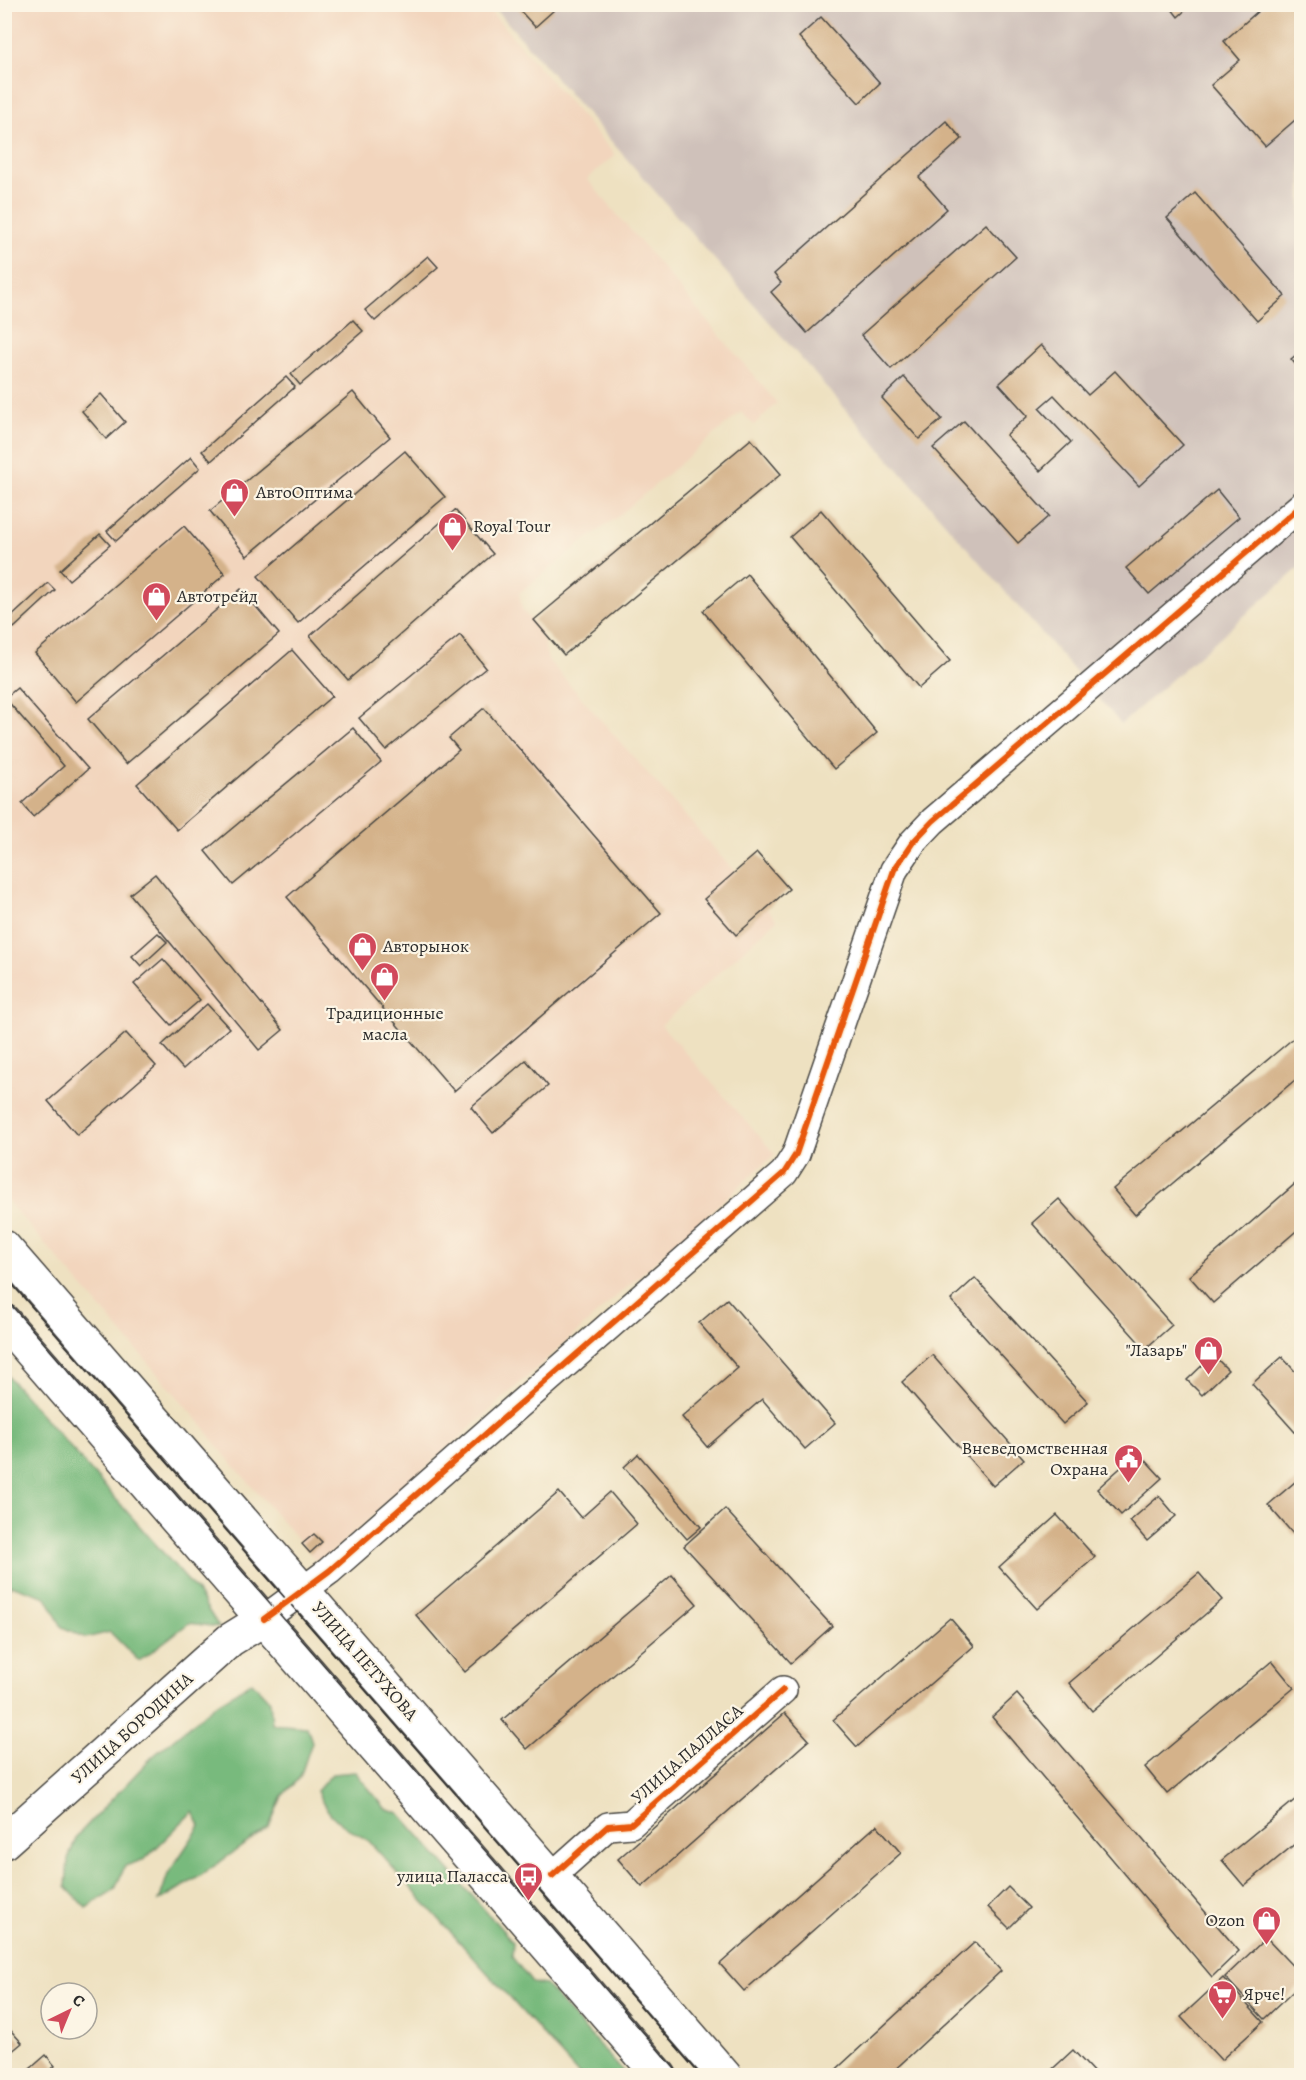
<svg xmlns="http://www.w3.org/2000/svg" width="1306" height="2080" font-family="Alegreya,serif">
<rect width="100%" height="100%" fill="#fcf5e5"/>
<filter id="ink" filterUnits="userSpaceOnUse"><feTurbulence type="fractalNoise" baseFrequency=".0167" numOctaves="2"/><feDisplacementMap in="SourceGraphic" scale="12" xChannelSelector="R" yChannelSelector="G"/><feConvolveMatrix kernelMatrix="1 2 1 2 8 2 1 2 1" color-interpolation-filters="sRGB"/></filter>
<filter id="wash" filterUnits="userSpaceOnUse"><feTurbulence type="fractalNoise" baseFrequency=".008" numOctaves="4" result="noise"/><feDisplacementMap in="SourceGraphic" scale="24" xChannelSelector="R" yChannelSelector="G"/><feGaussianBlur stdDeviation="1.35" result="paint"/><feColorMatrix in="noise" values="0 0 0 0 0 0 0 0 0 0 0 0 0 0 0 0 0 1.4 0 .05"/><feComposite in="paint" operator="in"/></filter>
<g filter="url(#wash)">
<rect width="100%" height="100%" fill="#eee1c1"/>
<!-- built -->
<polygon fill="#f2d5bd" points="4,5 485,5 615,155 587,179 777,403 754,425 741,412 616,518 592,535 519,593 522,610 541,632 548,660 777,920 661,1025 775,1154 319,1564 224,1454 203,1426 5,1198"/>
<!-- industrial -->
<polygon fill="#cfc1ba" points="492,5 1301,5 1301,566 1121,724"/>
<!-- forest -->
<g fill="#78ba7d" stroke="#527254" stroke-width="1.5">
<polygon points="4,1372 195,1589 219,1627 189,1623 139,1661 110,1632 86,1638 62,1627 46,1597 11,1585 5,1592"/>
<polygon points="252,1682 270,1701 272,1724 307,1727 312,1742 300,1777 282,1796 269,1827 200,1876 159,1901 168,1874 200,1826 193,1811 145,1859 125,1866 115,1889 86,1908 66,1887 68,1859 77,1836 152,1757 216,1704"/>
<path d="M355 1772 385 1808 399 1813 513 1942 512 1957 532 1983 545 1985 626 2075H579L369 1841C345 1827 327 1818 317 1791L332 1774Z"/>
</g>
<g id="blocks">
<!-- building -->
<g fill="#d4b28a">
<polygon points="514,4 549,4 554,10 535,27"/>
<polygon points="1168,4 1192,4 1178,17"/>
<polygon points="1266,4 1302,4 1302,114 1265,146 1211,85 1240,60 1224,41"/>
<polygon points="821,17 880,83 859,103 799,37"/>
<polygon points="946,121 962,139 919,177 947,209 807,333 771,292 781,283 774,274"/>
<polygon points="1195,193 1285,296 1257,321 1167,218"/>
<polygon points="986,224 1016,257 891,369 861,335"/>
<polygon points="428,256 438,267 375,321 365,310"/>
<polygon points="353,320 363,331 300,385 291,374"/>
<polygon points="1041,345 1088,395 1115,371 1183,445 1139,486 1054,395 1039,408 1071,442 1040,471 1006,435 1028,416 999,384"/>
<polygon points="1302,350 1302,372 1291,359"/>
<polygon points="286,377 295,387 211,461 202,451"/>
<polygon points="904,377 942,419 919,439 882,398"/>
<polygon points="353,392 390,437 247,556 210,511"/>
<polygon points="101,394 125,422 106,439 82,411"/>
<polygon points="964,421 1049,516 1018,543 933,448"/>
<polygon points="751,439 781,474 564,655 534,620"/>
<polygon points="405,451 445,497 298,623 258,576"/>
<polygon points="191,457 200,468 116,541 107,531"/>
<polygon points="1217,490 1239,517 1149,594 1126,568"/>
<polygon points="455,510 493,554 348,680 310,636"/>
<polygon points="821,510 950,661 919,688 790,537"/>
<polygon points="184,526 225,574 76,702 35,653"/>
<polygon points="100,534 110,545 69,580 60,570"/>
<polygon points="747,574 877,733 834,769 703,611"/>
<polygon points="48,583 55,590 14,628 7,621"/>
<polygon points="241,589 279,634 126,764 88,719"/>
<polygon points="460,635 486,668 386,750 359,718"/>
<polygon points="292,650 332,696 177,830 137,784"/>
<polygon points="17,688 88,769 33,817 22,803 64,766 5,698"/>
<polygon points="484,708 661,913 454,1091 287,897 459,750 449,738"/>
<polygon points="353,728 381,762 233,885 205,851"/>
<polygon points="757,853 789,889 736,935 704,899"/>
<polygon points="155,874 283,1030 259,1050 130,894"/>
<polygon points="158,933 167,942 141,966 132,956"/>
<polygon points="163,959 200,1000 171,1025 134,984"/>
<polygon points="207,1004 229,1028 183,1069 162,1045"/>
<polygon points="1302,1031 1302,1074 1135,1215 1113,1189"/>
<polygon points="126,1033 156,1066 77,1135 48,1101"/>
<polygon points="526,1060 548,1086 493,1133 471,1107"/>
<polygon points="1302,1178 1302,1226 1213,1303 1189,1276"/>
<polygon points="1059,1199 1172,1325 1145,1349 1032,1223"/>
<polygon points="975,1278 1088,1402 1063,1424 951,1300"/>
<polygon points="727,1299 835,1423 805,1449 762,1399 707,1447 682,1417 738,1368 699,1323"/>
<polygon points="932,1355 1024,1459 993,1486 902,1382"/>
<polygon points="1213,1355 1228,1370 1202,1395 1187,1380"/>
<polygon points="1282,1357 1302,1379 1302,1440 1252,1384"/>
<polygon points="1138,1452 1162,1478 1121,1515 1097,1489"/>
<polygon points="638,1454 701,1527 687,1539 624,1467"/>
<polygon points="1302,1476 1302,1529 1294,1535 1268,1505"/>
<polygon points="559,1492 581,1518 610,1492 637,1524 465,1672 416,1615"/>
<polygon points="1159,1496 1176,1516 1147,1541 1130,1521"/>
<polygon points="725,1509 832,1626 791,1663 684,1546"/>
<polygon points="1057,1515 1095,1557 1037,1609 999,1567"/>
<polygon points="314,1534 322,1542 310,1553 302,1544"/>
<polygon points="1199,1573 1222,1600 1092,1711 1069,1683"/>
<polygon points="672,1575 697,1604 527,1749 502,1720"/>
<polygon points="950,1618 974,1646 857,1747 833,1720"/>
<polygon points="1272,1661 1294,1688 1167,1794 1145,1767"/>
<polygon points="1017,1694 1239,1951 1212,1977 992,1717"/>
<polygon points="785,1713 809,1740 642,1887 618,1859"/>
<polygon points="1302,1794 1302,1838 1244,1886 1222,1860"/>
<polygon points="877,1825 901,1853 744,1991 720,1964"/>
<polygon points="1008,1887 1029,1908 1009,1928 988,1907"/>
<polygon points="1266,1938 1302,1976 1302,1983 1264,2019 1225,1977"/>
<polygon points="975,1942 1001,1971 888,2076 829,2076"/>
<polygon points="1223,1978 1263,2022 1221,2060 1181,2017"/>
<polygon points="4,2023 22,2043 4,2058"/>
<polygon points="1073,2050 1097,2076 1045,2076"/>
<polygon points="46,2055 55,2066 44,2076 22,2076"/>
</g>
</g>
</g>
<g filter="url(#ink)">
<use href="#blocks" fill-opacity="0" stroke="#484642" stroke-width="1.5"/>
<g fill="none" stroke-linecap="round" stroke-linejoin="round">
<defs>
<g id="minor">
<polyline points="264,1619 329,1571 784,1173 796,1154 894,870 913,842 933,821 1302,505"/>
<polyline points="552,1876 608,1826 631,1824 783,1690"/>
</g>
<polyline id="major" points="4,1842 230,1640 264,1619"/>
<g id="highway">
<polyline points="4,1247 725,2076"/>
<polyline points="4,1321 660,2076"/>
</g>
</defs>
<!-- minor casing -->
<use href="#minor" stroke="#484642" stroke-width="30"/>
<!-- major casing -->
<use href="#major" stroke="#484642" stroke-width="36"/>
<!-- highway casing -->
<use href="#highway" stroke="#484642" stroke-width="36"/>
<!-- minor -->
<use href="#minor" stroke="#fff" stroke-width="27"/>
<!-- major -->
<use href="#major" stroke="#fff" stroke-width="33"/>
<!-- highway -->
<use href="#highway" stroke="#fff" stroke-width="33"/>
<!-- tram -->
<g stroke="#2b2b2b" stroke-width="1.5">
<polyline points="4,1275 701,2076"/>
<polyline points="4,1297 681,2076"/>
</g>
<defs>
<g id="cycleway">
<polyline points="264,1619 329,1571 784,1173 796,1154 894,870 913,842 933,821 1302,505"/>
<polyline points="552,1876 608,1826 631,1824 783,1690"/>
</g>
</defs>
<!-- cycleway casing -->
<use href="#cycleway" stroke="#fcf5e5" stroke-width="10"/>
<!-- cycleway -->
<use href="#cycleway" stroke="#e8590c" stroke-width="6"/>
</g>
</g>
<!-- icons -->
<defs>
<symbol id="shop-pin" viewBox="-11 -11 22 30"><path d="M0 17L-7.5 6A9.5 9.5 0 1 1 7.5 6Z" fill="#d1495b" stroke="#fcf5e5"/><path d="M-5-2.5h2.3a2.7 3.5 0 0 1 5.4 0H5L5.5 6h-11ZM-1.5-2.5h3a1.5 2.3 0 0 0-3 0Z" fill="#fff"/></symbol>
<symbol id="civic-pin" viewBox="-11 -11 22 30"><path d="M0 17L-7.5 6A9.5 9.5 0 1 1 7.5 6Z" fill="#d1495b" stroke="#fcf5e5"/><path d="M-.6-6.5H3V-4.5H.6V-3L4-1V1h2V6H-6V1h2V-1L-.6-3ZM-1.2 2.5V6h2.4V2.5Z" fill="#fff"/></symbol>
<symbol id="bus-pin" viewBox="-11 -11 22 30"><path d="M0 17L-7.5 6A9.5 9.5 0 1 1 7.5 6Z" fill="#d1495b" stroke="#fcf5e5"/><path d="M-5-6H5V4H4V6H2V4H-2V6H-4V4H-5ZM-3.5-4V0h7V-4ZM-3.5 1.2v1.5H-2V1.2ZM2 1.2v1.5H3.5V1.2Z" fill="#fff"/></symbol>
<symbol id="supermarket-pin" viewBox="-11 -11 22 30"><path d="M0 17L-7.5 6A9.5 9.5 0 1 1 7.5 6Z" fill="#d1495b" stroke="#fcf5e5"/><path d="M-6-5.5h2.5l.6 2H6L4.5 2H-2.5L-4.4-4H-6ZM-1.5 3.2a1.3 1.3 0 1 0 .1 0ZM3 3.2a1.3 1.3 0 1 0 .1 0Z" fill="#fff"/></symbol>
</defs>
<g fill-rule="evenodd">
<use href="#shop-pin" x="218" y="476" width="33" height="45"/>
<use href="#shop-pin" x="436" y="510" width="33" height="45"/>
<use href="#shop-pin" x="140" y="580" width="33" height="45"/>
<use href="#shop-pin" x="346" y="930" width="33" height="45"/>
<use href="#shop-pin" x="368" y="960" width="33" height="45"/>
<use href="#shop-pin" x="1192" y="1334" width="33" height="45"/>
<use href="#civic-pin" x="1112" y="1442" width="33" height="45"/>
<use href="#bus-pin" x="512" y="1860" width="33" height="45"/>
<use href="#shop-pin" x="1250" y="1904" width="33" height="45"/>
<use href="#supermarket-pin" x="1206" y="1978" width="33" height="45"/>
</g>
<g text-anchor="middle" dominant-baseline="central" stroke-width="4.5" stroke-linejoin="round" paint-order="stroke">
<!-- poi labels -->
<g font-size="18" fill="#2b2b2b" stroke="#fcf5e5" text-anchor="start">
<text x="256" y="492">АвтоОптима</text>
<text x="473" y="526">Royal Tour</text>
<text x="177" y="596">Автотрейд</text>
<text x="383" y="946">Авторынок</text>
<text x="385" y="1013" text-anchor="middle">Традиционные<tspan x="385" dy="21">масла</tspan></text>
<text x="1187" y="1350" text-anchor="end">"Лазарь"</text>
<text x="1108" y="1448" text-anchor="end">Вневедомственная<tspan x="1108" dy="21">Охрана</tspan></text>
<text x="508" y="1876" text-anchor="end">улица Паласса</text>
<text x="1245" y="1920" text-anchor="end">Ozon</text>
<text x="1243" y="1994">Ярче!</text>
</g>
<!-- street labels -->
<g font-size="18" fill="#2b2b2b" stroke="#fcf5e5">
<text transform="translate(365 1661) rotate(49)">УЛИЦА ПЕТУХОВА</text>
<text transform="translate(132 1728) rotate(-42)">УЛИЦА БОРОДИНА</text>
<text transform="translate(687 1754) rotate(-41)">УЛИЦА ПАЛЛАСА</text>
</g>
</g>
<!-- margin -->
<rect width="1306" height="2080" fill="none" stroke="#fcf5e5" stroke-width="24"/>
<!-- north arrow -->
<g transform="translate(69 2011) rotate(43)"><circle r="28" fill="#fcf5e5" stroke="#a8a49b" stroke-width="1.5"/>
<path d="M0-4.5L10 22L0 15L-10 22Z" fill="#d1495b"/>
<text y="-9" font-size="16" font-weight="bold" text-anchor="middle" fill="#2b2b2b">С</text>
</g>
</svg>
